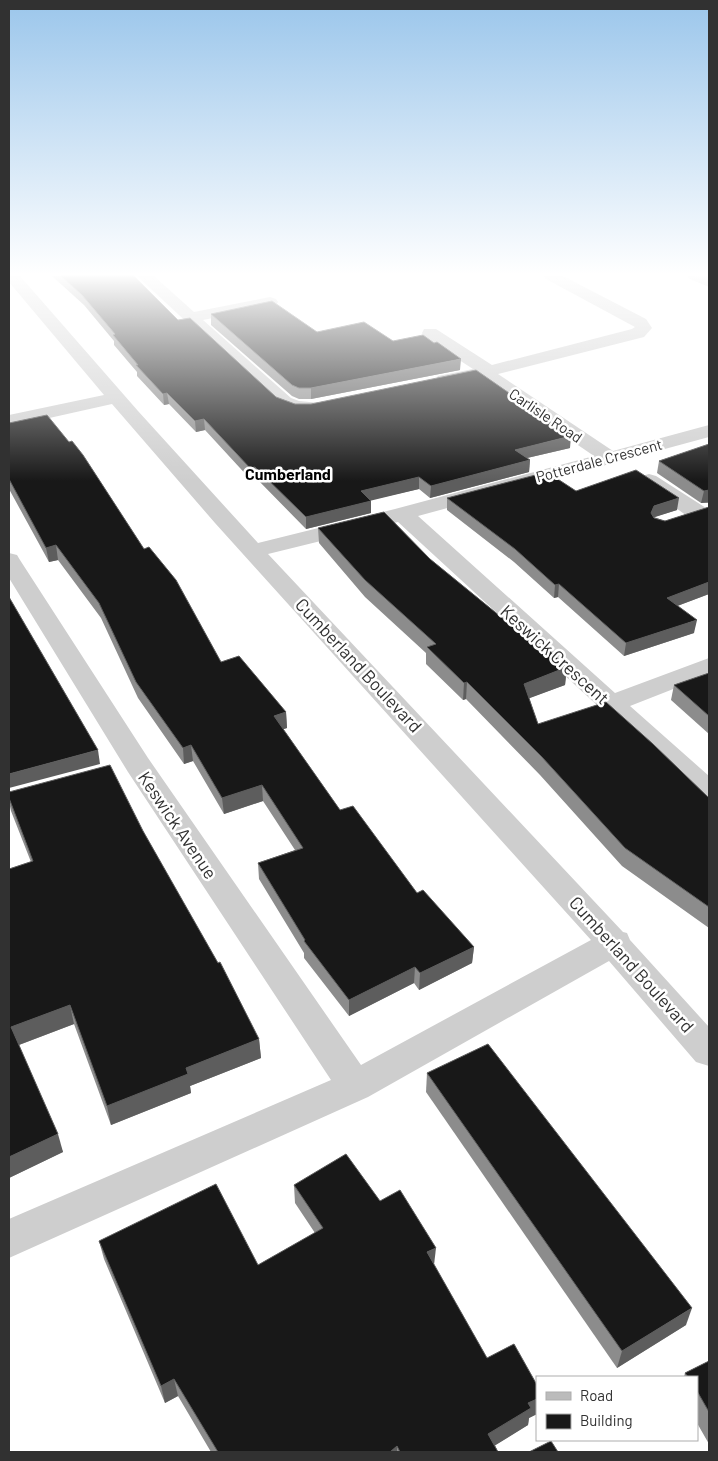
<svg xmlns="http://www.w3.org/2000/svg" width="718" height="1461" font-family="Barlow,sans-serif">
<rect width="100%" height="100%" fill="#fff"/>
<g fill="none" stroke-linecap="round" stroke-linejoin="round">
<!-- street -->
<g fill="#cecece" fill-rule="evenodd">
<polygon points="9,276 20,276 138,411 258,543 395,509 594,456 480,378 444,385 438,384 435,380 438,376 473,369 424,337 422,333 424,329 436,329 492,365 632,329 635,327 546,279 543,276 563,276 646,319 652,328 644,337 498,374 613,451 709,425 709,437 418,516 615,693 709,658 709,675 630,706 709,776 709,802 699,799 398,522 268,554 623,932 627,933 630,940 709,1027 709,1066 696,1062 609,961 368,1097 9,1258 9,1219 331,1080 128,772 9,578 9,553 17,555 20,560 148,758 361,1065 591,940 215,523 112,404 9,427 9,415 104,395 9,282"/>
<polygon points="137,276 154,276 194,312 270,297 276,299 278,302 276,305 203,320 291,398 299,401 320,403 322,407 320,411 296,413 277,406"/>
<polygon points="649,474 656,476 706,508 709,513 706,518 698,519 690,518 642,484 639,480 642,476"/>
</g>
<!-- secondary -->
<polygon fill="#bbb" fill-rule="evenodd" points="687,276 709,277 709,287 690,279"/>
</g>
<!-- wall -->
<g fill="#8c8c8c">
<polygon points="52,276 134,276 178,320 276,397 295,404 570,448 527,458 530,460 529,472 430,498 419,489 370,500 371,513 306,529 256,478 251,480 205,430 196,432 169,404 164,405 137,376 137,372 114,345 114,341 84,305"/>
<polygon points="211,314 317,332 393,341 460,370 311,399 299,399 292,396 211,325"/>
<polygon points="9,423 144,549 221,662 286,712 287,728 283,729 340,810 417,893 474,947 472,963 419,990 414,983 349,1016 304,958 304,953 259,879 258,863 295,850 263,801 224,814 193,761 184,764 138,698 101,618 58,560 49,562 9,489"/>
<polygon points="709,444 709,503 701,503 657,473 659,461"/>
<polygon points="576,491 677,510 654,517 665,521 709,507 709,594 677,606 694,633 624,656 558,597 554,598 514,562 447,510 447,498"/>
<polygon points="318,528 430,559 506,621 567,667 565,685 529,698 538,724 709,798 709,928 622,866 540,775 466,699 463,700 426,664 426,653 365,597 319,543"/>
<polygon points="709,673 709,734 671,700 674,685"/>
<polygon points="9,792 143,831 259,1039 261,1058 190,1086 191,1093 111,1125 74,1024 19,1045 63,1152 9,1178 9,869 31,862 11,811 9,802"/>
<polygon points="427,1073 686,1325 617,1368 426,1092"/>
<polygon points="294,1185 380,1201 434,1265 487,1358 537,1385 537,1414 529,1418 528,1425 495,1445 498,1452 211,1452 178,1396 165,1403 104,1259 99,1241 258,1265 315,1233 295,1203"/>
<polygon points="709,1361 709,1444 697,1423 697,1377 684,1377 685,1373"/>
</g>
<!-- shaded-wall -->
<g fill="#5d5d5d">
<polygon points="461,359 460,370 311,399 311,388"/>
<polygon points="167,393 169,404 164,405 163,394"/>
<polygon points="204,419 205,430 196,432 195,421"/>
<polygon points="571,436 570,448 514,461 515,450"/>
<polygon points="530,460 529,472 430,498 431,486"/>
<polygon points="255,467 256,478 251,480 250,468"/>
<polygon points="419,477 419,489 361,503 361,491"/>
<polygon points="709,490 709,502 701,503 704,491"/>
<polygon points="679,498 677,510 652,518 651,513 654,506"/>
<polygon points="371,501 371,513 306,529 306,517"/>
<polygon points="56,545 58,560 49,562 46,548"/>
<polygon points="709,582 709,594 664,611 667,598"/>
<polygon points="559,584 558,597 554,598 555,585"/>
<polygon points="697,620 694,633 624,656 626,643"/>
<polygon points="567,667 565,685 522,701 524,684"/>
<polygon points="467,682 466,699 463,700 464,683"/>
<polygon points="286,712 287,728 275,732 274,716"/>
<polygon points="191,745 193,761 184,764 183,748"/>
<polygon points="98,750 100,764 9,788 9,774"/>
<polygon points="262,785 263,801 224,814 222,798"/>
<polygon points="474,947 472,963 419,990 420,973"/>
<polygon points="415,967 414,983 349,1016 349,1000"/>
<polygon points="70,1005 74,1024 16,1046 11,1027"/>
<polygon points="259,1039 261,1058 190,1086 191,1093 111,1125 107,1106 186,1068"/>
<polygon points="58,1134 63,1152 9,1178 9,1157"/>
<polygon points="436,1248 434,1265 427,1252"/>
<polygon points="692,1308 686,1325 617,1368 622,1351"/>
<polygon points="174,1379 178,1396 165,1403 161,1386"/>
<polygon points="537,1399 537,1414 529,1418 528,1425 486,1451 488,1434 528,1403"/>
<polygon points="397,1446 397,1452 390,1452"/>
</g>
<!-- building -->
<g fill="#181818" stroke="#5d5d5d">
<polygon points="61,276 134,276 178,320 190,318 276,397 295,404 311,404 476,370 571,436 515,450 530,460 431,486 419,477 361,491 371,501 306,517 255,467 250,468 204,419 195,421 167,393 163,394 136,365 138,365 113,335 115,334 82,295"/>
<polygon points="272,301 317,332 364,322 393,341 423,335 434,343 437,342 461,359 311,388 299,388 292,385 211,314"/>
<polygon points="47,415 69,442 72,441 83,455 144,549 149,547 176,580 221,662 239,656 286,712 274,716 340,810 353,806 417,893 423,890 474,947 420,973 415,967 349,1000 304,941 305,940 258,863 303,848 262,785 222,798 191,745 183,748 136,682 99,603 56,545 46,548 9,479 9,423"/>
<polygon points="709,444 709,490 704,491 659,461"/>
<polygon points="636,470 679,498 654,506 651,513 654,518 665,521 709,507 709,582 667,598 697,620 626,643 559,584 555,585 515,549 447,498 547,472 576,491"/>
<polygon points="384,512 430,559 506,621 514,618 567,667 524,684 538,724 606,702 653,744 709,798 709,907 625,848 542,757 467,682 464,683 427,647 436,644 365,580 318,528"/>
<polygon points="9,597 98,750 9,774"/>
<polygon points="709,673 709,716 674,685"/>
<polygon points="110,765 143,831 218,963 220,962 259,1039 186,1068 188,1074 107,1106 70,1005 11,1027 58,1134 9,1157 9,869 33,861 9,798 9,792"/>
<polygon points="488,1044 692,1308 622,1351 427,1073"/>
<polygon points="346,1154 380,1201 400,1190 436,1248 427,1252 487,1358 514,1344 537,1385 537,1399 528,1403 531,1408 488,1434 498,1452 400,1452 397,1446 390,1452 218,1452 174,1379 161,1386 99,1241 216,1184 258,1265 323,1228 294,1185"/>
<polygon points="709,1361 709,1412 697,1391 697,1377 688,1377 685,1373"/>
<polygon points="551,1441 558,1452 529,1452"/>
</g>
<!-- sky -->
<linearGradient id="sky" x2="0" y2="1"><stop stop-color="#9bc6eb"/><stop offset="0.57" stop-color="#fff"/><stop offset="1" stop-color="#fff" stop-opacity="0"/></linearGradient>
<rect width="718" height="481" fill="url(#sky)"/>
<g text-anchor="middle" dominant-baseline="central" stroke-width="5" stroke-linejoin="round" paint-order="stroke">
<!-- far-street labels -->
<g font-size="15" fill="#313131" stroke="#fff">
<text transform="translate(546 415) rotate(34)">Carlisle Road</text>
<text transform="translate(599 460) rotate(-15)">Potterdale Crescent</text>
</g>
<!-- far-neighbourhood labels -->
<g font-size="16" font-weight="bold" fill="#000" stroke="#fff">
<text x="288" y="473">Cumberland</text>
</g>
<!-- street labels -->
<g font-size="18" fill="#313131" stroke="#fff">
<text transform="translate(555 654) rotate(42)">Keswick Crescent</text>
<text transform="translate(359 665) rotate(47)">Cumberland Boulevard</text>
<text transform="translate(178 825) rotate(56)">Keswick Avenue</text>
<text transform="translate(632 964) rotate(48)">Cumberland Boulevard</text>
</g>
</g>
<!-- border -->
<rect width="718" height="1461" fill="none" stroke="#313131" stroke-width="20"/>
<!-- legend -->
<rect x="536" y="1376" width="162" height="65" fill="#ffffff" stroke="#adadad"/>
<rect x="546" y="1392" width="25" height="8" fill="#bbbbbb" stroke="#adadad"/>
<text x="580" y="1401" font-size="15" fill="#313131">Road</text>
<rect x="546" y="1414" width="25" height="15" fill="#181818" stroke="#adadad"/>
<text x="580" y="1426" font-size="15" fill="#313131">Building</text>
</svg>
